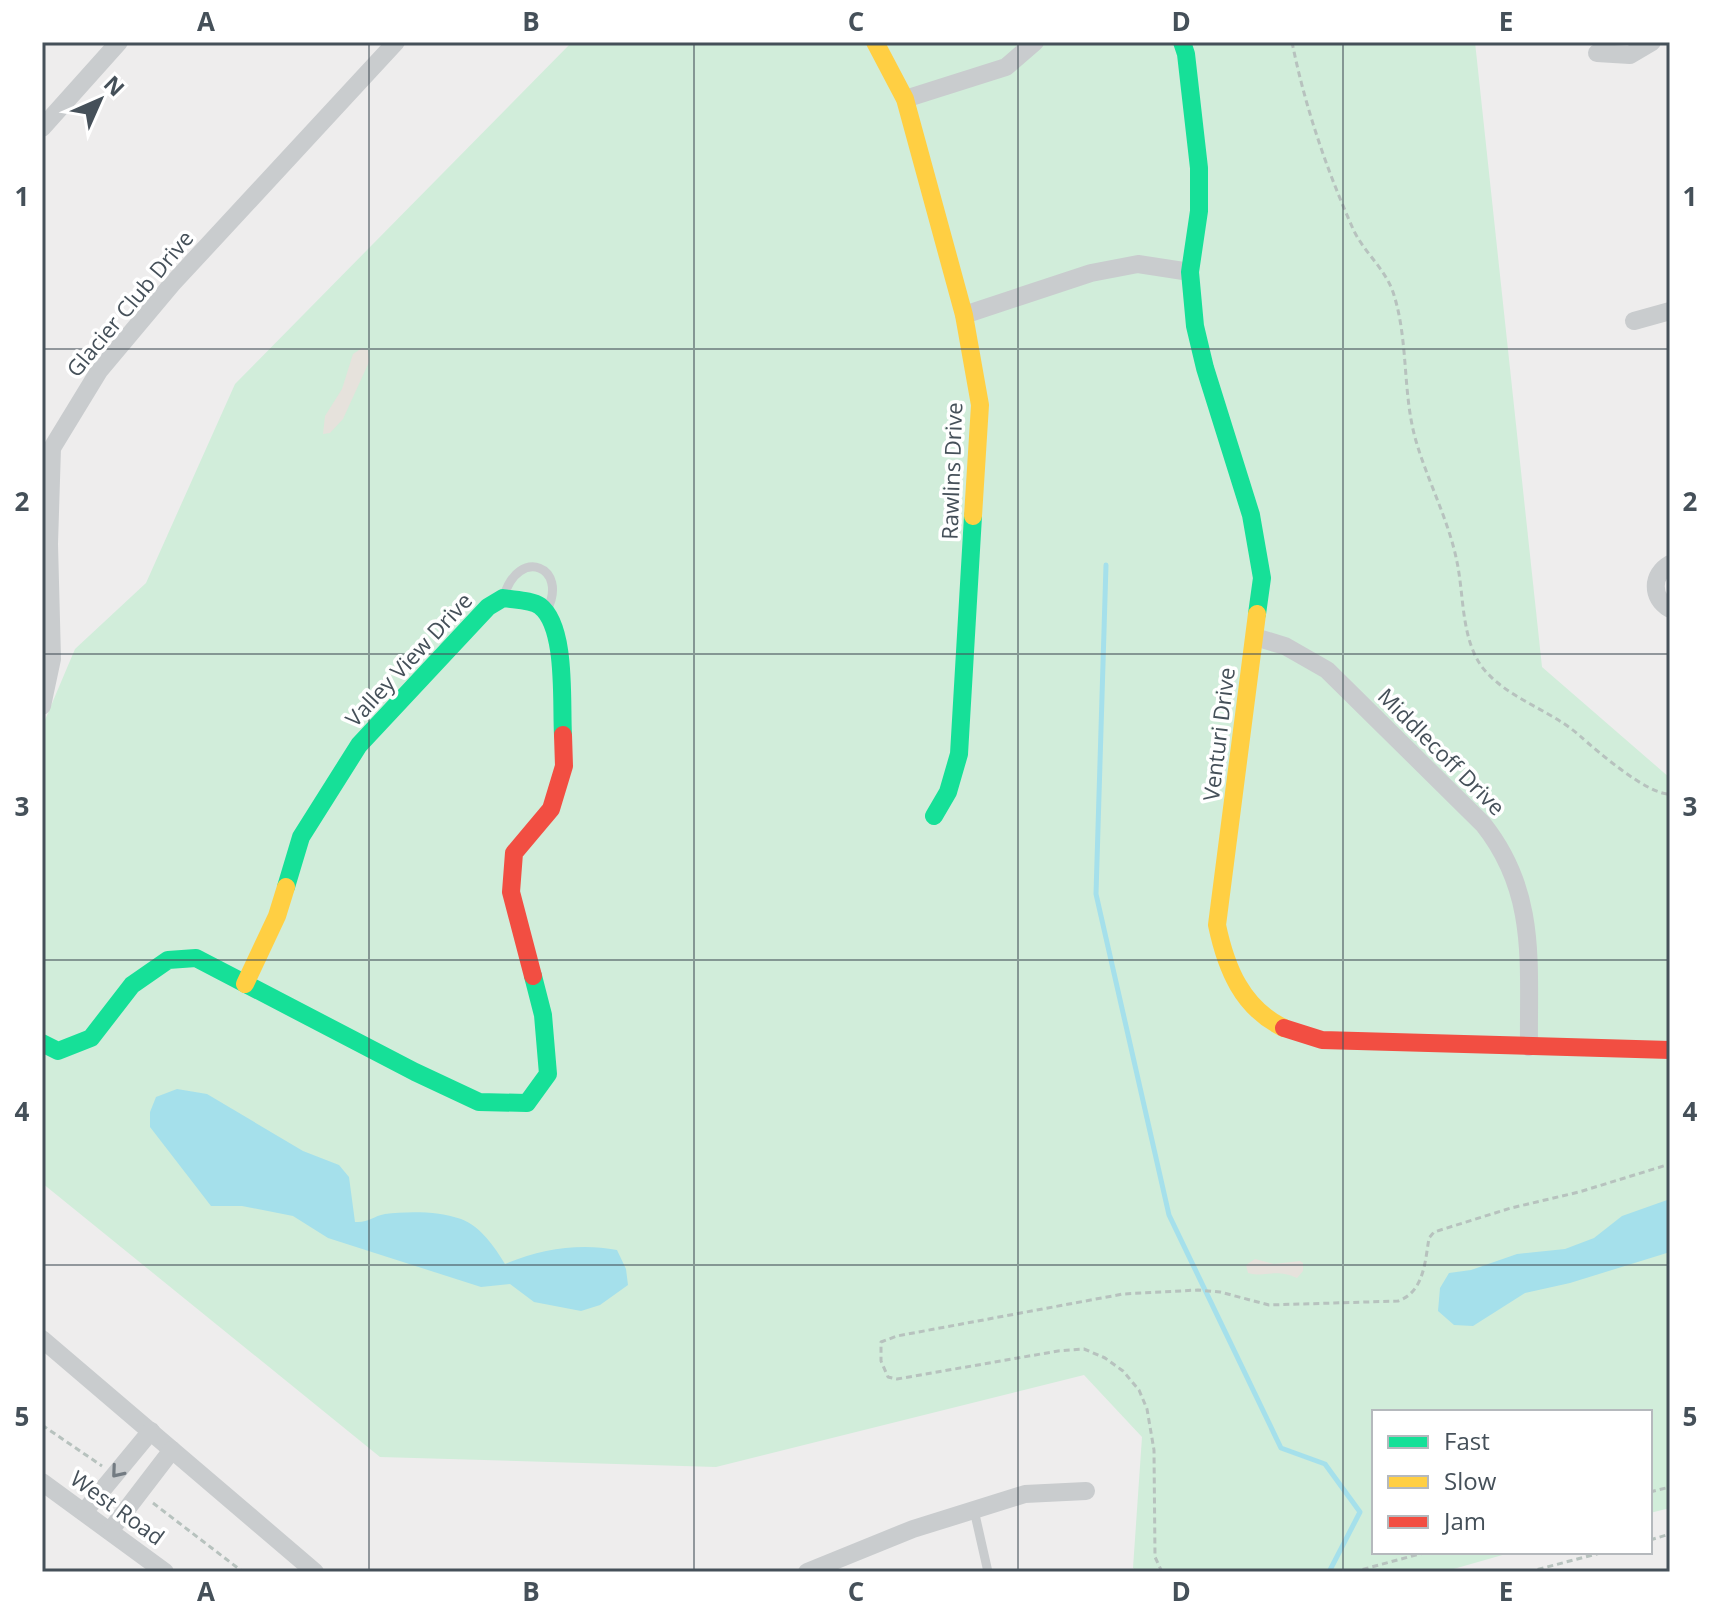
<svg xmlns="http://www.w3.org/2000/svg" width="1712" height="1614" font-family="'Open Sans',sans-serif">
<rect width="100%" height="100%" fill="#eeeded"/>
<!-- green -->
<polygon fill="#d1edda" points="572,42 1475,42 1542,667 1670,778 1670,1508 1650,1513 1650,1412 1374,1412 1374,1552 1513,1552 1443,1572 1138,1572 1133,1568 1142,1437 1084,1375 716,1467 380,1457 42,1183 42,727 75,649 146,583 235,384"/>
<!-- sand -->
<g fill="#e6e2dc">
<polygon points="362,348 368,350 369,362 343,419 330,433 323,434 325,416 342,389 353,354"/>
<path d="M1255 1259 1274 1264 1300 1261 1303 1263V1271L1297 1278C1274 1268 1267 1278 1248 1273L1246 1265Z"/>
</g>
<!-- water -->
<g fill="#a5e0eb">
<path d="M177 1089 207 1094 303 1151 339 1165 349 1177 355 1222C369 1223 373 1216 385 1214 407 1211 440 1211 461 1219 480 1226 495 1247 505 1264 541 1249 579 1243 617 1250L626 1269 628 1285 600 1305 581 1311 534 1302 510 1284 481 1287 328 1238 293 1216 242 1206H211L150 1127V1112L156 1097Z"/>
<polygon points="1670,1199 1670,1252 1570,1283 1525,1293 1473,1326 1454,1325 1438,1311 1440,1288 1449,1273 1471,1270 1517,1254 1565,1249 1594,1238 1622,1216"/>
</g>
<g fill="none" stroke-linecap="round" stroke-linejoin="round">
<!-- stream -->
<polyline stroke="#a5e0eb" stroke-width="5" points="1106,565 1096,894 1169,1215 1281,1448 1325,1464 1360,1512 1329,1572"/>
<!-- path -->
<g stroke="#b7c2be" stroke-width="3" stroke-dasharray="6 4" stroke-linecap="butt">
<path d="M1292 42C1305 107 1327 171 1354 231 1365 253 1385 269 1393 292 1409 340 1402 393 1416 441 1428 482 1449 521 1457 562 1464 595 1461 638 1482 667 1507 699 1550 709 1580 736 1598 752 1648 795 1670 794"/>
<polyline points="42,1425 102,1466"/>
<polyline points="1650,1492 1670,1487"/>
<polyline points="153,1503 243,1572"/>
<polyline points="1650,1540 1670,1534"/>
<path d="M1162 1572 1155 1557 1154 1450 1147 1409 1139 1390 1123 1371 1105 1358 1084 1349 1058 1351 897 1379 888 1377 881 1361V1342L897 1336 1123 1294 1198 1290 1220 1292 1269 1305 1398 1301C1424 1292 1425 1262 1429 1238L1434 1232 1511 1208 1579 1192 1670 1164"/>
<polyline points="1353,1572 1427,1552"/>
<polyline points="1528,1572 1604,1552"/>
</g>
<!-- lane -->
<g stroke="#c9ccce" stroke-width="9">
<path d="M504 596C519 546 569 567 547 610"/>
<polyline points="974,1510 988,1572"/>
</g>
<!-- street -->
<g stroke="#c9ccce" stroke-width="18">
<polyline points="1597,53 1630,55 1652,42"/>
<polyline points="905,99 1006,67 1035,42"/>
<polyline points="42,128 119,42"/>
<polyline points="964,315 1091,273 1138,264 1190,272"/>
<polyline points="1634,321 1670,311"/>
<path d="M1670 564C1651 575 1651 597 1670 609"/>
<path d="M1255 637 1285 646 1327 670 1483 824C1538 893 1528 964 1529 1047"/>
<polyline points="42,706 52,659 49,544 52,448 99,371 172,284 396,42"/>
<polyline points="42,1339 315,1572"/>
<polyline points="42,1482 165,1572"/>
<polyline points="84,1512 151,1431"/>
<polyline points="110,1531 172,1450"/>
<polyline points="807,1572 913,1529 1025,1494 1086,1491"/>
</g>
<!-- fast -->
<g stroke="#16e098" stroke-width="18">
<polyline points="1182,42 1186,54 1199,168 1199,211 1190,272 1195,326 1205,368 1251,515 1262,578 1257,614"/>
<polyline points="934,816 948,792 959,754 973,516"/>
<path d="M286 887 301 837 359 745 488 607 503 598C514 600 532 600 540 606 567 627 561 702 563 735"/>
<polyline points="42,1043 58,1051 91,1038 132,985 168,960 196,958 415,1072 479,1102 527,1103 548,1074 543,1015 533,976"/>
</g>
<!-- slow -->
<g stroke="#ffcf43" stroke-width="18">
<polyline points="875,42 905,99 964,315 980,405 973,516"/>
<path d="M1257 614 1217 925C1226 968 1242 1008 1284 1028"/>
<polyline points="245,984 277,916 286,887"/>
</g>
<!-- jam -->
<g stroke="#f24e42" stroke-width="18">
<polyline points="533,976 511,892 514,853 551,809 564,766 563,735"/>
<polyline points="1284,1028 1322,1040 1670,1050"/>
</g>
</g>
<!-- one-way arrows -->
<defs><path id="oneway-chevron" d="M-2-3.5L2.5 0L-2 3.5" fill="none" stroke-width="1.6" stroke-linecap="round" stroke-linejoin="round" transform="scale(2)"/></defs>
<use stroke="#737b82" href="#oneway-chevron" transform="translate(117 1472) rotate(130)"/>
<!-- grid -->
<path fill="none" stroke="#455059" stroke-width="2" stroke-opacity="0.55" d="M369 42V1572M694 42V1572M1018 42V1572M1343 42V1572M42 349H1670M42 654H1670M42 960H1670M42 1265H1670"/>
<g text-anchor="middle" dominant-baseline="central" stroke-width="7" stroke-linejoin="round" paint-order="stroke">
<!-- street labels -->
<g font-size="22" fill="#455059" stroke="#fff">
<text transform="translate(129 303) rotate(-50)">Glacier Club Drive</text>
<text transform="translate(951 471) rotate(-88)">Rawlins Drive</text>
<text transform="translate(408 659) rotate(-47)">Valley View Drive</text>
<text transform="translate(1218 734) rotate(-83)">Venturi Drive</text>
<text transform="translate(1442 751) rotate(45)">Middlecoff Drive</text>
<text transform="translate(118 1507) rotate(36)">West Road</text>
</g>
</g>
<!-- border -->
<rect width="1712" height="1614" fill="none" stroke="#ffffff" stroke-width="88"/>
<!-- legend -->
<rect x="1372" y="1410" width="280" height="144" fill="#ffffff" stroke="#b5b9bd" stroke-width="2"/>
<rect x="1388" y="1436" width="40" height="12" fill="#16e098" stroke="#b5b9bd" stroke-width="2"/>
<text x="1444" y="1450" font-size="24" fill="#455059">Fast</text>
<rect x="1388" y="1476" width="40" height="12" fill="#ffcf43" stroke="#b5b9bd" stroke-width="2"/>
<text x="1444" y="1490" font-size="24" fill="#455059">Slow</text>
<rect x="1388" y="1516" width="40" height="12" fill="#f24e42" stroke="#b5b9bd" stroke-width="2"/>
<text x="1444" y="1530" font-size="24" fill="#455059">Jam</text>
<!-- north arrow -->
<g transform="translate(100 100) rotate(45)" stroke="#ffffff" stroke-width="6" paint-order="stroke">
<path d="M0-6L14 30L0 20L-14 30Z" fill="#455059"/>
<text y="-12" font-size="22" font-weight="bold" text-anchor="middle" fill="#455059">N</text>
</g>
<rect x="44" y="44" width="1624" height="1526" fill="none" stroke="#455059" stroke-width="3"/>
<g font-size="26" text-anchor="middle" font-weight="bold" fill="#455059">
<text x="206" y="31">A</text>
<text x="531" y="31">B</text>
<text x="856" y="31">C</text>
<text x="1181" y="31">D</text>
<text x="1506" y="31">E</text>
<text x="22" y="206">1</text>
<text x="1690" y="206">1</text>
<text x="22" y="511">2</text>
<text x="1690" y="511">2</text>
<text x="22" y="816">3</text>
<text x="1690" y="816">3</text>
<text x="22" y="1121">4</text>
<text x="1690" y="1121">4</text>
<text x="22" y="1426">5</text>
<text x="1690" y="1426">5</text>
<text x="206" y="1601">A</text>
<text x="531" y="1601">B</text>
<text x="856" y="1601">C</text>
<text x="1181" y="1601">D</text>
<text x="1506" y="1601">E</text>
</g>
</svg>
